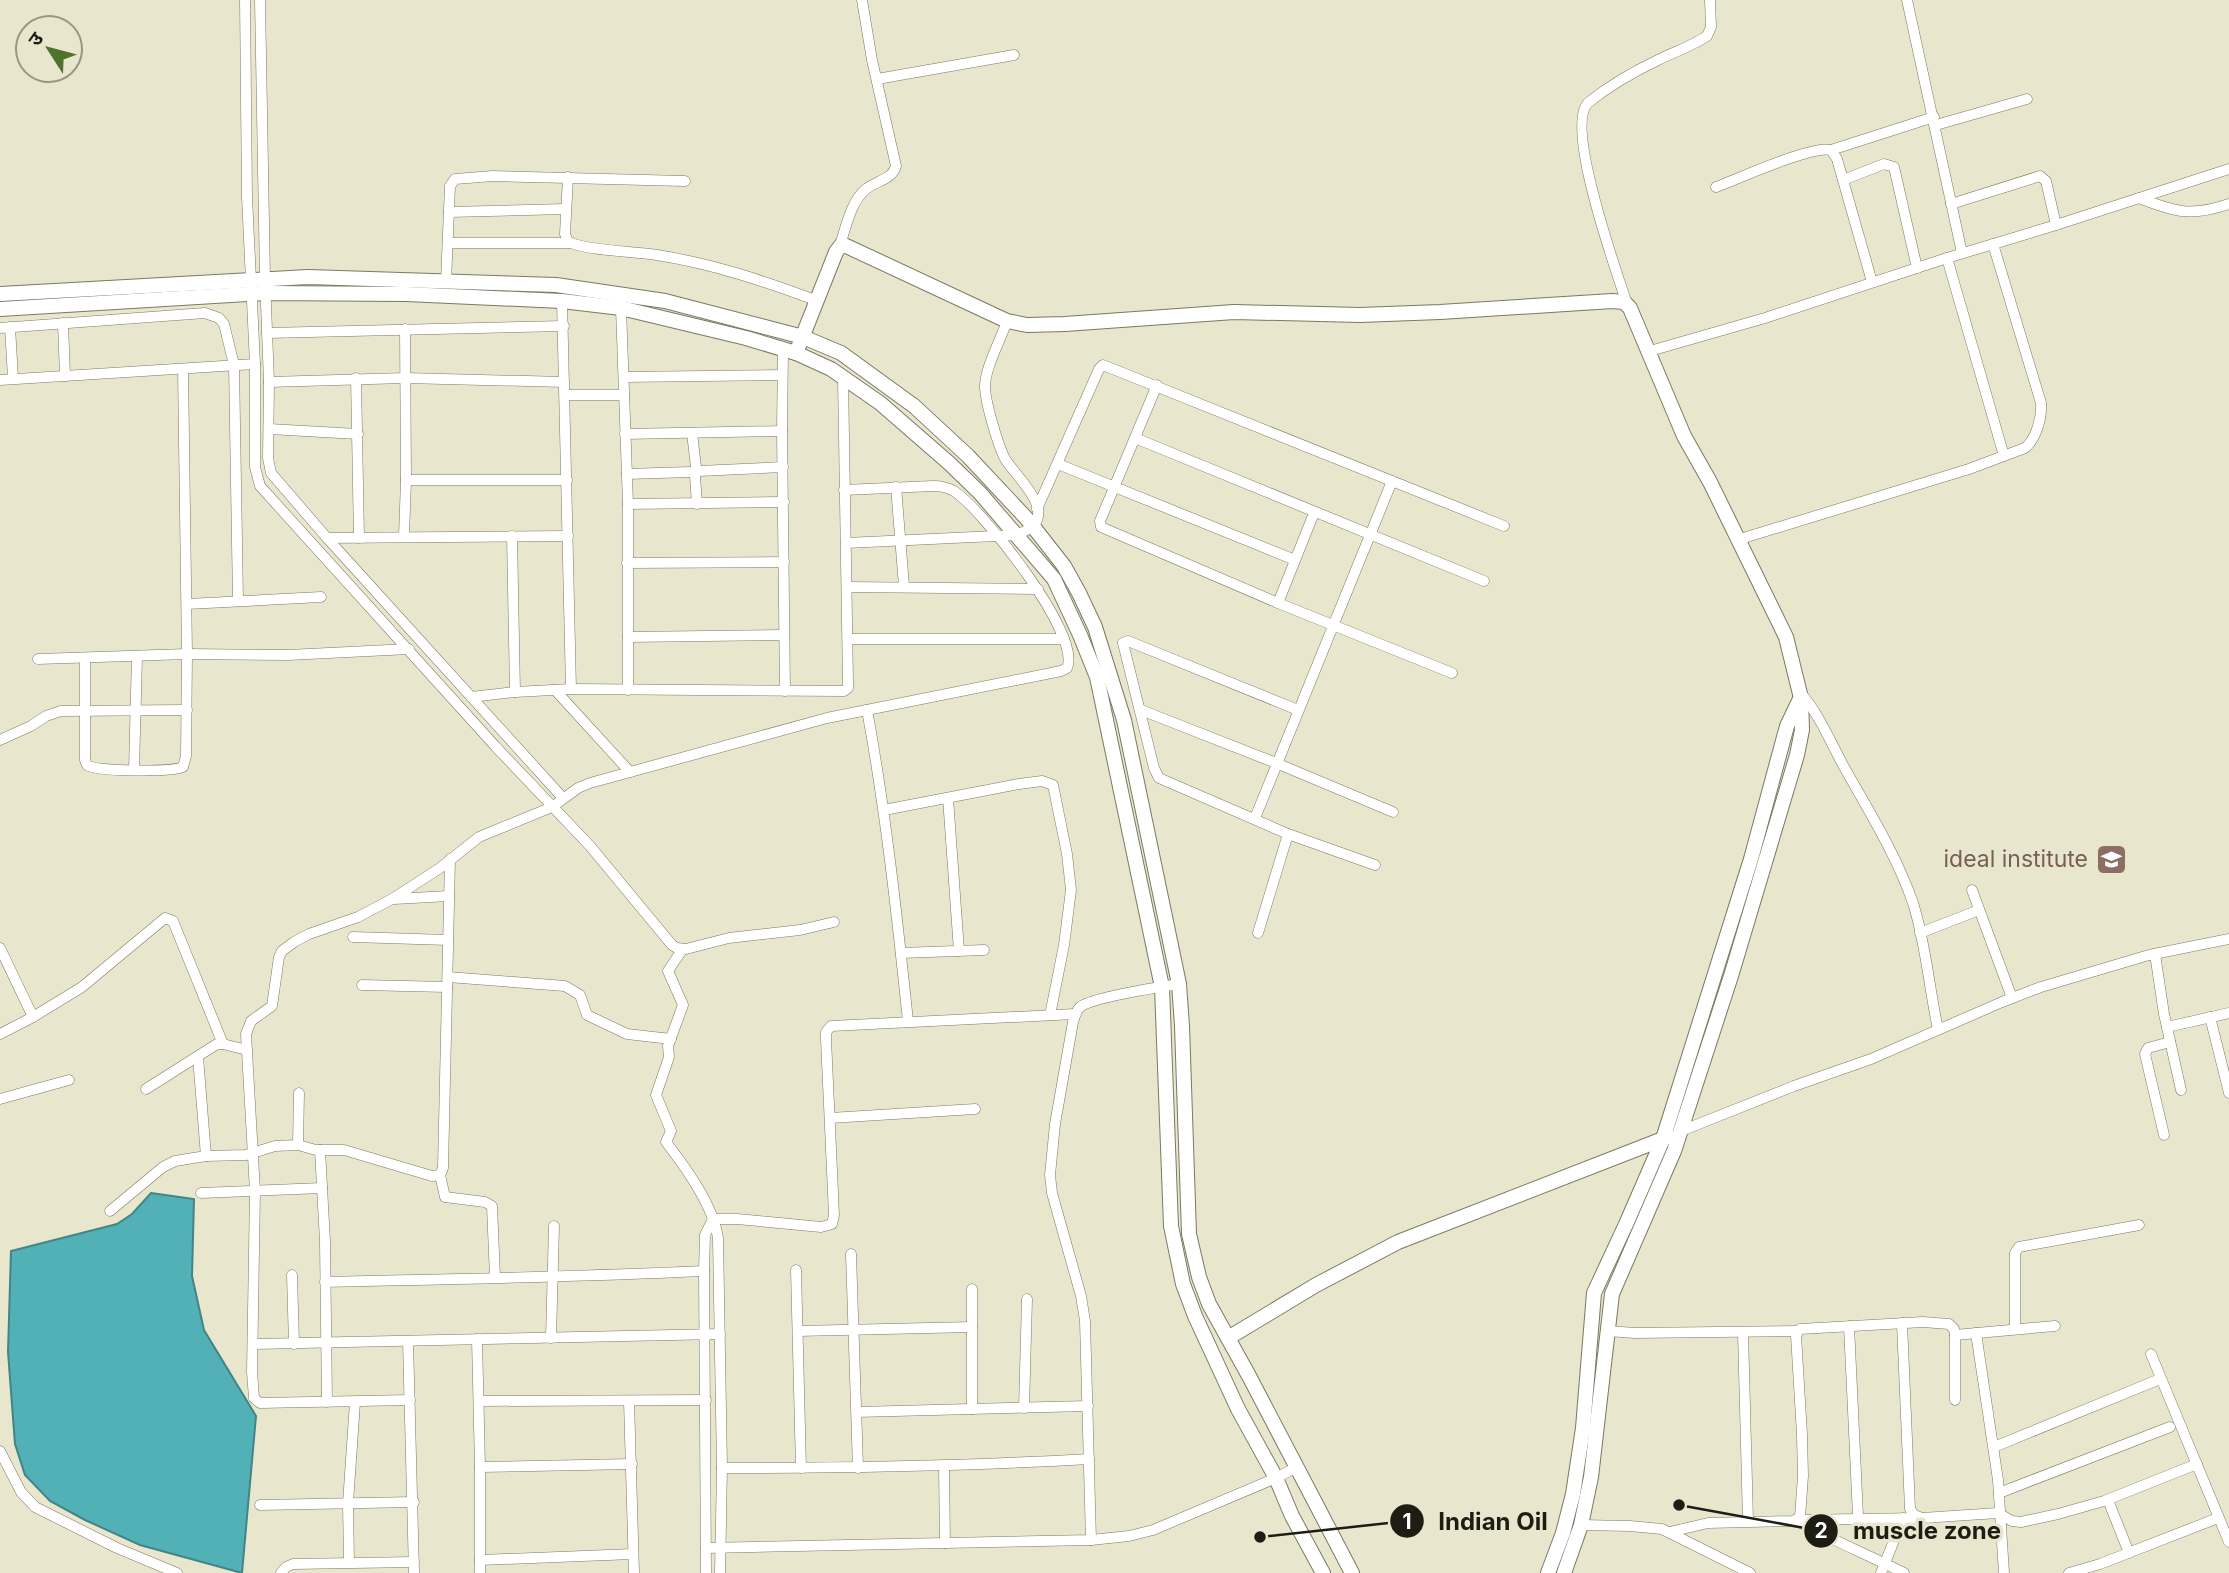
<svg xmlns="http://www.w3.org/2000/svg" width="2229" height="1573" font-family="Inter,'Noto Sans Devanagari',sans-serif">
<rect width="100%" height="100%" fill="#e9e6ce"/>
<!-- water -->
<polygon fill="#52b1b7" stroke="#428586" stroke-width="2" points="151,1193 194,1199 192,1276 204,1330 256,1416 242,1573 140,1545 85,1520 50,1501 25,1475 15,1444 8,1352 11,1251 117,1224 132,1214"/>
<g fill="none" stroke-linecap="round" stroke-linejoin="round">
<defs>
<g id="street">
<polyline points="245,0 247,197 255,364 255,467 260,486 496,747 590,846 672,945 677,948 686,949 729,938 800,930 834,922"/>
<polyline points="260,0 265,279 269,382 268,458 271,473 327,538 563,798"/>
<polyline points="1907,0 1962,253"/>
<polyline points="877,79 1014,55"/>
<polyline points="1936,125 2027,99"/>
<polyline points="1831,150 1934,117"/>
<path d="M568 177 565 234 567 240 571 243C591 251 633 251 657 255 714 264 764 281 818 301"/>
<polyline points="1843,180 1884,164 1894,167 1917,268"/>
<path d="M1716 187C1738 179 1812 145 1831 150L1837 159 1872 282"/>
<path d="M2139 198C2175 212 2191 217 2229 204"/>
<polyline points="1951,204 2040,176 2046,181 2056,225"/>
<polyline points="449,212 566,209"/>
<polyline points="449,243 571,243"/>
<path d="M840 245C846 227 851 201 866 189 876 181 893 179 896 166L872 60 862 0"/>
<polyline points="1947,258 2004,456"/>
<polyline points="446,282 450,186 455,179 493,176 685,181"/>
<polyline points="562,301 571,689"/>
<path d="M1627 304C1617 273 1563 123 1589 102 1609 86 1635 71 1658 60 1674 52 1692 46 1707 36L1711 27 1710 0"/>
<polyline points="621,308 628,504 628,690"/>
<polyline points="63,323 65,376"/>
<polyline points="10,327 13,378"/>
<polyline points="0,328 205,313 219,318 224,324 234,365 238,601"/>
<polyline points="267,333 564,326"/>
<polyline points="783,350 782,431 785,691"/>
<polyline points="1650,351 1765,318 1947,258 2056,225 2229,169"/>
<polyline points="624,377 782,375"/>
<polyline points="356,378 359,538"/>
<polyline points="0,380 255,364"/>
<polyline points="269,382 405,378 564,382"/>
<polyline points="1157,385 1100,521 1101,527 1278,603 1452,673"/>
<polyline points="565,395 624,395"/>
<polyline points="269,429 358,434"/>
<polyline points="692,433 696,467"/>
<polyline points="625,434 782,431"/>
<polyline points="1135,438 1484,581"/>
<polyline points="1058,464 1295,560"/>
<polyline points="699,471 783,467"/>
<polyline points="627,474 690,472"/>
<polyline points="695,476 697,504"/>
<polyline points="406,480 567,480"/>
<polyline points="896,487 904,586"/>
<polyline points="628,504 784,502"/>
<polyline points="1037,509 1099,369 1103,365 1504,526"/>
<polyline points="404,536 406,480 405,329"/>
<polyline points="512,536 515,692"/>
<polyline points="327,538 568,536"/>
<path d="M1737 540 1969 469 2025 448C2036 439 2042 418 2041 403L1993 244"/>
<path d="M846 543 1017 535C1022 532 1028 530 1032 527 1054 507 1012 473 1004 457 997 441 986 405 985 388 984 370 1001 339 1007 321"/>
<polyline points="627,563 784,562"/>
<polyline points="847,587 1038,589"/>
<polyline points="1278,603 1314,513"/>
<polyline points="187,604 321,597"/>
<polyline points="628,637 784,635"/>
<polyline points="848,639 1064,639"/>
<path d="M85 658V760L87 765C96 772 171 772 183 767L186 756 187 654 183 369"/>
<polyline points="38,659 187,654 288,655 409,649"/>
<polyline points="555,690 630,772"/>
<path d="M1800 692C1819 714 1829 739 1843 765 1868 810 1896 854 1913 903 1926 944 1929 988 1938 1029"/>
<polyline points="471,697 515,692 571,689 844,691 848,688 848,683 843,377"/>
<path d="M867 710C886 813 897 916 908 1021"/>
<polyline points="1141,710 1276,763 1393,812"/>
<polyline points="1298,710 1128,641 1123,643 1154,768 1159,778 1288,834 1375,865"/>
<polyline points="0,740 31,726 46,716 61,711 187,710"/>
<polyline points="134,770 137,656"/>
<polyline points="948,798 959,951"/>
<polyline points="884,810 1019,784 1042,781 1053,785 1067,854 1071,890 1064,945 1050,1015"/>
<polyline points="1255,818 1392,481"/>
<polyline points="1972,890 2012,998"/>
<polyline points="394,899 449,896"/>
<polyline points="1258,933 1288,834"/>
<polyline points="1920,933 1979,910"/>
<polyline points="353,937 448,940"/>
<polyline points="0,948 33,1017"/>
<path d="M682 950 668 971 683 1005 668 1046 669 1057 656 1095 671 1131 666 1142C686 1168 713 1205 718 1238L722 1468 720 1573"/>
<polyline points="901,953 984,950"/>
<polyline points="2155,954 2164,1014 2181,1090"/>
<polyline points="448,977 565,986 580,995 587,1015 627,1034 671,1039"/>
<polyline points="362,985 447,987"/>
<polyline points="2210,1017 2229,1093"/>
<polyline points="2167,1027 2229,1013"/>
<polyline points="0,1034 33,1017 82,987 165,918 173,921 223,1044"/>
<polyline points="198,1057 206,1156"/>
<polyline points="146,1089 217,1044 223,1044 247,1050"/>
<polyline points="0,1099 69,1080"/>
<polyline points="830,1118 975,1109"/>
<polyline points="1681,1131 1794,1086 1871,1059 2002,1002 2041,987 2149,955 2229,939"/>
<polyline points="2164,1135 2145,1054 2148,1048 2170,1042"/>
<polyline points="298,1145 299,1093"/>
<polyline points="320,1150 325,1242 327,1402"/>
<polyline points="440,1175 445,1197 485,1202 492,1206 495,1277"/>
<polyline points="201,1193 322,1188"/>
<polyline points="110,1211 163,1167 175,1161 206,1156 246,1155 275,1146 298,1145 316,1150 344,1150 432,1176 440,1175 443,1168 450,859"/>
<polyline points="713,1219 737,1219 821,1227 832,1224 834,1215 826,1039 826,1032 831,1026 1075,1014"/>
<polyline points="851,1254 858,1468"/>
<polyline points="796,1270 801,1468"/>
<polyline points="292,1275 294,1344"/>
<path d="M325 1282C452 1279 578 1277 704 1271"/>
<polyline points="1902,1323 1910,1509 1914,1515 1922,1518 1998,1513 2012,1521 2021,1522 2058,1514 2104,1501 2197,1464"/>
<polyline points="1849,1326 1858,1516"/>
<polyline points="2015,1329 2015,1253 2019,1247 2139,1225"/>
<polyline points="798,1331 972,1327"/>
<polyline points="1608,1331 1635,1333 1797,1331"/>
<polyline points="1743,1332 1748,1521"/>
<polyline points="1976,1333 1998,1480 2004,1573"/>
<polyline points="1955,1335 2055,1326"/>
<polyline points="551,1338 554,1226"/>
<polyline points="477,1339 480,1467 480,1573"/>
<polyline points="408,1341 414,1573"/>
<polyline points="253,1344 720,1334"/>
<polyline points="2151,1354 2229,1542"/>
<path d="M410 1400 260 1403 254 1398 252 1372 255 1191 246 1034 251 1021 272 1006 279 957 282 951 294 942 309 934 358 917 392 899 440 868 479 837 552 807 578 788 590 783 827 718 1061 671 1067 668C1082 635 983 510 954 491 947 487 941 486 933 486L844 490"/>
<polyline points="480,1401 706,1400"/>
<polyline points="629,1401 634,1573"/>
<polyline points="1024,1408 1027,1299"/>
<polyline points="972,1409 972,1289"/>
<polyline points="857,1412 1088,1406"/>
<polyline points="1994,1447 2160,1379"/>
<polyline points="0,1451 21,1492 35,1507 117,1548 177,1573"/>
<polyline points="944,1466 945,1543"/>
<polyline points="480,1467 632,1464"/>
<path d="M722 1468C844 1468 966 1466 1089 1459"/>
<polyline points="1999,1493 2170,1427"/>
<polyline points="2108,1500 2129,1553"/>
<polyline points="260,1505 414,1502"/>
<polyline points="1797,1520 1919,1518"/>
<path d="M1797 1521C1832 1540 1868 1555 1904 1573"/>
<polyline points="1581,1525 1630,1526 1662,1529 1750,1573"/>
<polyline points="1670,1532 1708,1523 1793,1521 1800,1517 1803,1476 1802,1435 1796,1335 1800,1329 1923,1322 1949,1324 1954,1329 1955,1335 1955,1400"/>
<path d="M1091 1540 1085 1321 1081 1296 1052 1193 1050 1175 1055 1124 1073 1022C1075 1016 1076 1011 1080 1007 1092 997 1160 987 1179 984"/>
<polyline points="706,1548 1091,1540 1129,1536 1153,1530 1276,1478 1297,1467"/>
<polyline points="480,1560 633,1554"/>
<polyline points="349,1562 348,1503 355,1402"/>
<polyline points="281,1573 286,1567 293,1564 414,1562"/>
<polyline points="706,1573 704,1271 705,1235 713,1219"/>
<polyline points="1881,1573 1903,1518"/>
<polyline points="2069,1573 2100,1564 2218,1518"/>
</g>
<g id="secondary">
<polyline points="0,294 308,277 556,285 665,301 803,337 841,353 914,406 968,456 1028,520 1064,566 1079,593 1095,627 1124,720 1179,984 1182,1026 1189,1234 1199,1277 1209,1304 1249,1376 1352,1573"/>
<polyline points="0,309 265,293 406,294 562,301 621,308 746,338 796,353 831,369 880,403 949,463 980,493 1054,579 1080,635 1097,677 1162,987 1171,1226 1183,1284 1195,1316 1238,1409 1276,1478 1292,1516 1323,1573"/>
<polyline points="796,353 836,252 842,244 1007,321 1027,325 1065,324 1234,312 1360,315 1440,312 1612,301 1624,302 1630,308 1684,436 1710,482 1786,637 1801,698 1802,730 1797,755 1731,976 1674,1151 1612,1294 1591,1477 1581,1525 1564,1573"/>
<polyline points="1228,1338 1316,1285 1398,1242 1668,1137"/>
<polyline points="1548,1573 1563,1533 1573,1494 1583,1428 1594,1293 1627,1222 1663,1139 1751,859 1787,726 1800,699"/>
</g>
</defs>
<!-- street casing -->
<use href="#street" stroke="#7b7862" stroke-width="11"/>
<!-- secondary casing -->
<use href="#secondary" stroke="#7b7862" stroke-width="16"/>
<!-- street -->
<use href="#street" stroke="#fff" stroke-width="10"/>
<!-- secondary -->
<use href="#secondary" stroke="#fff" stroke-width="14"/>
</g>
<!-- icons -->
<defs>
<symbol id="university-square" viewBox="-11 -11 22 22"><rect x="-9" y="-9" width="18" height="18" rx="4" fill="#8d6e63" stroke="#e9e6ce"/><path d="M0-5L7-2L0 1L-7-2ZM-4 1L0 2.5L4 1V4Q0 6-4 4Z" fill="#fff"/></symbol>
</defs>
<g fill-rule="evenodd">
<use href="#university-square" x="2094" y="842" width="35" height="35"/>
</g>
<g text-anchor="middle" dominant-baseline="central" stroke-width="7" stroke-linejoin="round" paint-order="stroke">
<!-- education labels -->
<g font-size="23" fill="#785e54" stroke="#e9e6ce" text-anchor="end">
<text x="2088" y="859">ideal institute</text>
</g>
</g>
<!-- callouts -->
<path fill="none" stroke="#1e1d14" stroke-width="2.5" d="M1260 1537L1407 1521M1679 1505L1821 1531"/>
<g fill="#1e1d14" stroke="#e9e6ce" stroke-width="2.5">
<circle cx="1260" cy="1537" r="7"/>
<circle cx="1679" cy="1505" r="7"/>
<circle cx="1407" cy="1521" r="18"/>
<circle cx="1821" cy="1531" r="18"/>
</g>
<g font-size="21" text-anchor="middle" font-weight="bold" fill="#fff">
<text x="1407" y="1529">1</text>
<text x="1821" y="1538">2</text>
</g>
<g font-size="24" text-anchor="middle" font-weight="bold" fill="#1e1d14" stroke="#e9e6ce" stroke-width="7" stroke-linejoin="round" paint-order="stroke">
<text x="1493" y="1530">Indian Oil</text>
<text x="1927" y="1539">muscle zone</text>
</g>
<!-- north arrow -->
<g transform="translate(49 49) rotate(306)"><circle r="33" fill="#e9e6ce" stroke="#989684" stroke-width="2"/>
<path d="M0-5L12 26L0 18L-12 26Z" fill="#4f732b"/>
<text y="-10" font-size="19" font-weight="bold" text-anchor="middle" fill="#1e1d14">उ</text>
</g>
</svg>
